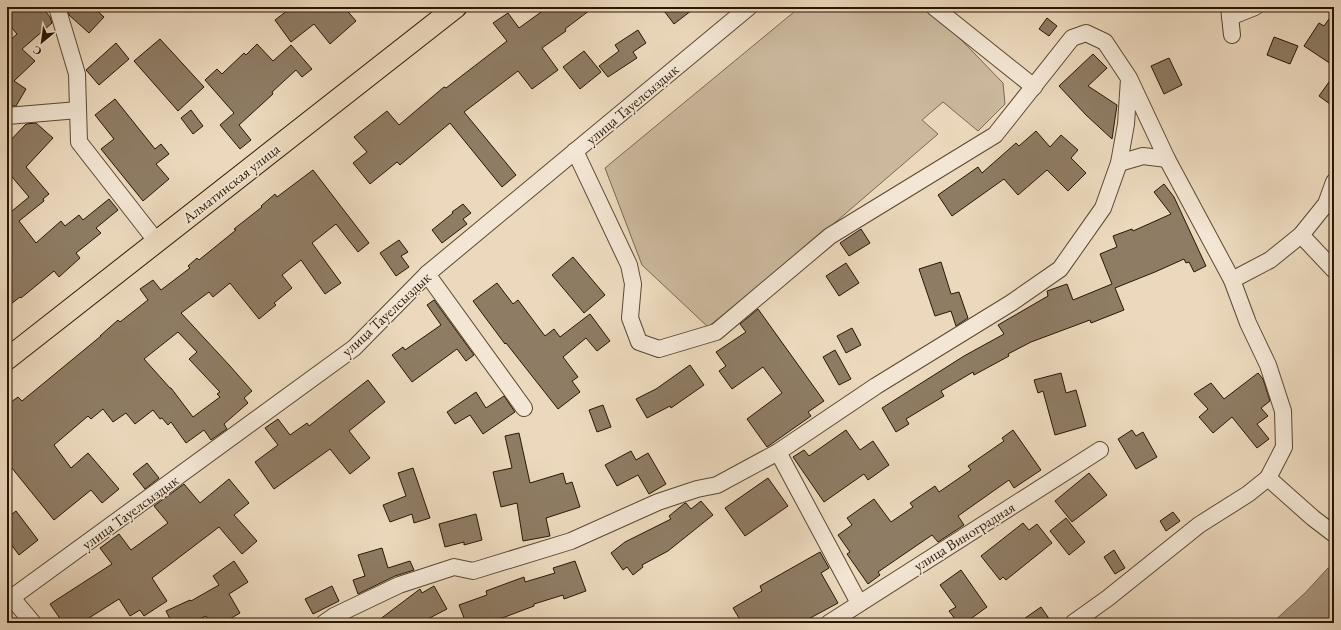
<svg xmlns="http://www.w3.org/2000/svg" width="1341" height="630" font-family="'EB Garamond',serif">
<rect width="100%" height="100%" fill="#ecd9bd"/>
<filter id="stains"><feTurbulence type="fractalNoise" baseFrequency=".005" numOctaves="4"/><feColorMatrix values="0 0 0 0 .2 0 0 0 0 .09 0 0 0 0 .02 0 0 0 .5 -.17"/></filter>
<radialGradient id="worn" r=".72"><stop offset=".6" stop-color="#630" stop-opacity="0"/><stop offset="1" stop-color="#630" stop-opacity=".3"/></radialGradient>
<!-- green -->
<polygon fill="#cbb89d" stroke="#7a6850" points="800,7 924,7 945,23 1003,83 1005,104 978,131 943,102 922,120 938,134 795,257 708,327 642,265 605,168"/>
<!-- water -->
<polygon fill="#aa977e" stroke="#76644d" points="1328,568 1334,570 1334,623 1272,623 1305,593"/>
<!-- building -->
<g fill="#8e7c64" stroke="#291703" fill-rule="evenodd">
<polygon points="7,7 42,7 50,17 52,23 22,49 35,61 14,81 26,89 16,106 13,106 7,102 7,43 17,34 7,22"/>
<polygon points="67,7 93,7 104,17 89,33 69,15"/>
<polygon points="292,7 344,7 356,21 330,44 314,24 291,42 275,20"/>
<polygon points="548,7 594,7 565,29 566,31 542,48 558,70 532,89 518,71 464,112 516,175 502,187 450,123 400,165 397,162 370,184 353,163 367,152 354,137 387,111 399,125 444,87 446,88 507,41 493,23 508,13 519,28"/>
<polygon points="661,7 696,7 674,24"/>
<polygon points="1334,12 1334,66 1304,46 1319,23 1324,26"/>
<polygon points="1047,18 1057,26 1049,36 1039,29"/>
<polygon points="638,30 646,43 633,52 637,58 608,77 599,66 619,51 615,45"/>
<polygon points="1274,37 1298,46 1290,64 1267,55"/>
<polygon points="160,39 204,87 178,111 134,61"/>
<polygon points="116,43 129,59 99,85 86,70"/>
<polygon points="257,44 273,61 291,45 312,69 302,77 296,70 272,92 273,94 239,125 251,140 240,149 220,125 234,113 205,80 217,69 222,74 244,53 246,55"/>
<polygon points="584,51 601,72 580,89 563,67"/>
<polygon points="1093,54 1107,68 1088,86 1117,105 1112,139 1086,115 1059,86"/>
<polygon points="1169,58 1182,85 1164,94 1151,66"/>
<polygon points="1334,75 1334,107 1319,96"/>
<polygon points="115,99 155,149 161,144 169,154 156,164 169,179 143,201 101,149 114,139 95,115"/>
<polygon points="191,110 203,126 193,134 181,118"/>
<polygon points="36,123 53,138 26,167 49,194 43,199 44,201 19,221 36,243 61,221 65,226 79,215 83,220 109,199 118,210 96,228 101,233 76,253 80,258 59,277 54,271 21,298 20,297 7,307 7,205 12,211 29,197 7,171 7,144 26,124"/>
<polygon points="1036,131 1050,147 1061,135 1078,150 1071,158 1086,173 1068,191 1047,170 1018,195 1004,179 952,216 938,195 978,167 982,173 1016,143 1019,146"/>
<path d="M313 170 369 243 358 252 336 224 312 243 341 283 325 294 301 260 282 275 292 288 274 303 276 305 259 319 230 283 213 297 209 292 181 313 230 366 252 391 244 398 248 403 224 424 227 429 211 440 204 430 186 443 171 422 168 425 162 418 160 419 153 410 135 424 126 413 113 422 103 409 91 419 88 416 54 445 71 468 88 453 119 489 102 503 91 490 54 520 7 462V405L18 397 22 401 101 336H100L118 320 120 322 148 300 140 289 153 280 161 290 190 268 188 266 197 258 199 260 236 230 234 229 262 207 261 206 275 194 277 197ZM178 332 197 352 189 359 220 392 217 394 220 397 193 417 171 388H170L144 359Z"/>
<polygon points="1164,184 1174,197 1206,266 1194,272 1189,262 1186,263 1184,259 1155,272 1115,288 1124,310 1091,323 1090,320 1031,342 1008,354 1009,356 974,375 973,372 941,391 944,396 906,419 909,424 896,432 882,408 964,356 1004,334 998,325 1048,296 1047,291 1067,284 1073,300 1112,284 1100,254 1117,247 1113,236 1132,229 1133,231 1171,214 1154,192"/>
<polygon points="463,204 471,213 463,219 467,224 442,243 432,230 453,213 452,212"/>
<polygon points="861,229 870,243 849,256 840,243"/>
<polygon points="399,240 408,252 401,256 409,267 396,276 380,253"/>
<polygon points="573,257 605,295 584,313 552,275"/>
<polygon points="941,262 951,294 959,292 968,318 956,326 951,311 935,316 919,269"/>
<polygon points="846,263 859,283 839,296 826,276"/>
<polygon points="497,283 513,304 518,300 545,336 554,329 560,337 590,314 610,341 597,351 586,338 563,357 578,377 572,381 580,392 558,409 506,343 505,344 473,301"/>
<polygon points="434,300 474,355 466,361 457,349 412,382 392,355 403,347 405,350 441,325 427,305"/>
<polygon points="758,309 824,401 808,412 811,416 767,447 747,419 782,393 763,367 732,389 719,371 726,366 716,352 746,332 740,324"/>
<polygon points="852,328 861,345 846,353 837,336"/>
<polygon points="835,350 851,379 839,385 823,357"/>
<polygon points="690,365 704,385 671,408 670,406 647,418 636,399 656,389"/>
<polygon points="1061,373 1066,393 1076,390 1086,426 1055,435 1043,391 1038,393 1034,380"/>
<polygon points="1258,373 1263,379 1270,401 1261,408 1268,416 1257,424 1269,439 1257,448 1232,417 1213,433 1199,417 1208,409 1194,394 1211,383 1224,399"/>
<polygon points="368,380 385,402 349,431 370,458 350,474 330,449 274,489 255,462 278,445 265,428 278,419 290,435 307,423 309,426"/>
<polygon points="476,392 486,408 504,396 515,412 483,434 470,415 455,424 447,412"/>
<polygon points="603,405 611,427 597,432 589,410"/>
<polygon points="846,430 860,450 873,441 889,465 868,480 864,474 824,502 793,457 804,450 809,456"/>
<polygon points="1013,430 1041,470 1014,488 1009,480 958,516 964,525 938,542 932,535 878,572 880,575 868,584 847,554 850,552 838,535 852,525 847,518 874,499 891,522 913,507 910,503 935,486 939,492 971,470 968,466 1004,441 1002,438"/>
<polygon points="1132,430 1136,436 1143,432 1157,457 1136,469 1118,439"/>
<polygon points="519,433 530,483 563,473 566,484 572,482 580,507 546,518 550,536 523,541 517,503 501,507 493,472 512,468 505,436"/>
<polygon points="631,451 636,460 648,453 666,484 649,494 638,475 617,486 605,465"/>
<polygon points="147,463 159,478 145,489 133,474"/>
<polygon points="413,468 430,518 414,523 412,514 390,522 383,505 406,496 398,473"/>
<polygon points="1089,473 1107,495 1072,522 1055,501"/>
<polygon points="768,478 788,506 745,536 725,508"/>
<polygon points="229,479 249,503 234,515 257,541 242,554 219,527 152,578 167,601 144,616 140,610 130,616 119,599 81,623 63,623 50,604 112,564 100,548 119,534 131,550 168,523 154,506 184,484 200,503"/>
<polygon points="701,501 713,515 668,551 642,565 643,567 633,575 627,567 623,570 611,553 625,542 671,519 669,516 685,503 686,503 691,509"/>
<polygon points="16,511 38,540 19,555 7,539 7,518"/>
<polygon points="1173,512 1180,521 1166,531 1160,521"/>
<polygon points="476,514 482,540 464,545 464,542 445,547 439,524"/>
<polygon points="1066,518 1085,542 1069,555 1050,531"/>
<polygon points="1023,523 1029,530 1037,524 1052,543 1006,580 1003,577 1000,580 981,556"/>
<polygon points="382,548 388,568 410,561 414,570 395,576 358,594 353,580 365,576 358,555"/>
<polygon points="1114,550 1125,568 1115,574 1104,557"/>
<polygon points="820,552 829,568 821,573 838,603 801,623 742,623 733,608 762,591 760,586"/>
<polygon points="234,561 248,582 229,594 240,613 223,623 210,623 206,616 191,623 172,623 166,611 190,600 191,601 219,585 213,576"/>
<polygon points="575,561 586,591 564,599 563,595 534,604 534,606 489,623 466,623 459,605 487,595 486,591 524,577 525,582 555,573 553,568"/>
<polygon points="961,570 987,607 965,623 958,623 949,611 956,607 940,585"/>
<polygon points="332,586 339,601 313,614 305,599"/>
<polygon points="434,586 447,609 420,623 375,623 420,589 422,593"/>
<polygon points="1041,607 1052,623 1018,623"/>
</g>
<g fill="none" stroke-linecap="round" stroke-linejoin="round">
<defs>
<g id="minor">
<polyline points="57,7 77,74 79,142 157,242"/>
<polyline points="934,7 1034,87"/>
<polyline points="1229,7 1232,35"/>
<polyline points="1230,17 1255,7"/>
<polyline points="7,116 78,110"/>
<polyline points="575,151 629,265 633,284 630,318 639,342 659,349 716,332 830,236 995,135 1072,38 1086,33 1105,42 1129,78 1167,159 1232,280 1248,323 1268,365 1283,411 1284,447 1268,478 1248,494 1199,525 1108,598 1073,623"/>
<polyline points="1119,163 1143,156 1167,159"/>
<polyline points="1301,235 1334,270"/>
<polyline points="427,274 524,408"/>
<polyline points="1232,280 1270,260 1301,235 1326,204 1334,182"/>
<polyline points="778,452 859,603"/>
<polyline points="1268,478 1313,518 1334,534"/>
<polyline points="12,598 33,623"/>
<polyline points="7,601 354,348 427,274 749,7"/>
<polyline points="324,623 334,616 399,585 454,567 473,571 571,541 658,502 697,489 717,485 778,452 876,386 1011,303 1060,269 1103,208 1119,163 1126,124 1129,79"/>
<polyline points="829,623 1100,450"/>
</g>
<polyline id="major" points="7,359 456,7"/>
</defs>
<!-- minor casing -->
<use href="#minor" stroke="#5a4832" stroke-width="18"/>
<!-- major casing -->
<use href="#major" stroke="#291703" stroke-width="23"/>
<!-- minor -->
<use href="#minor" stroke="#f3e6d4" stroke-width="16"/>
<!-- major -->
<use href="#major" stroke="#ecd9bd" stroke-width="21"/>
</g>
<g text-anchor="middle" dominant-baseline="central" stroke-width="3.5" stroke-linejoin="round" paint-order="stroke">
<!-- street labels -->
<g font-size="15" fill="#291703" stroke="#f3e6d4">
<text transform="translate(632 104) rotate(-40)">улица Тауелсыздык</text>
<text transform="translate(231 183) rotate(-38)">Алматинская улица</text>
<text transform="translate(386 314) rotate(-43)">улица Тауелсыздык</text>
<text transform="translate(130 512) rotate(-36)">улица Тауелсыздык</text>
<text transform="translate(964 536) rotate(-32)">улица Виноградная</text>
</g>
</g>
<!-- margin -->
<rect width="1341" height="630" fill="none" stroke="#ecd9bd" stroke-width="24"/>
<rect x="8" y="8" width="1325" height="614" fill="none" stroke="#291703" stroke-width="2"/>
<rect x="12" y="12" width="1317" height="606" fill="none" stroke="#291703"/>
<!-- north arrow -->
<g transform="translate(42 42) rotate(209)" stroke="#f3e6d4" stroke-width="3" paint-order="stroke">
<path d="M0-3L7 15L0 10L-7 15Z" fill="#291703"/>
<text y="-6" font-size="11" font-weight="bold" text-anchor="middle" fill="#291703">С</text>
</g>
<rect width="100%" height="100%" filter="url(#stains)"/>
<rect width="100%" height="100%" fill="url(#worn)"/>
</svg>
